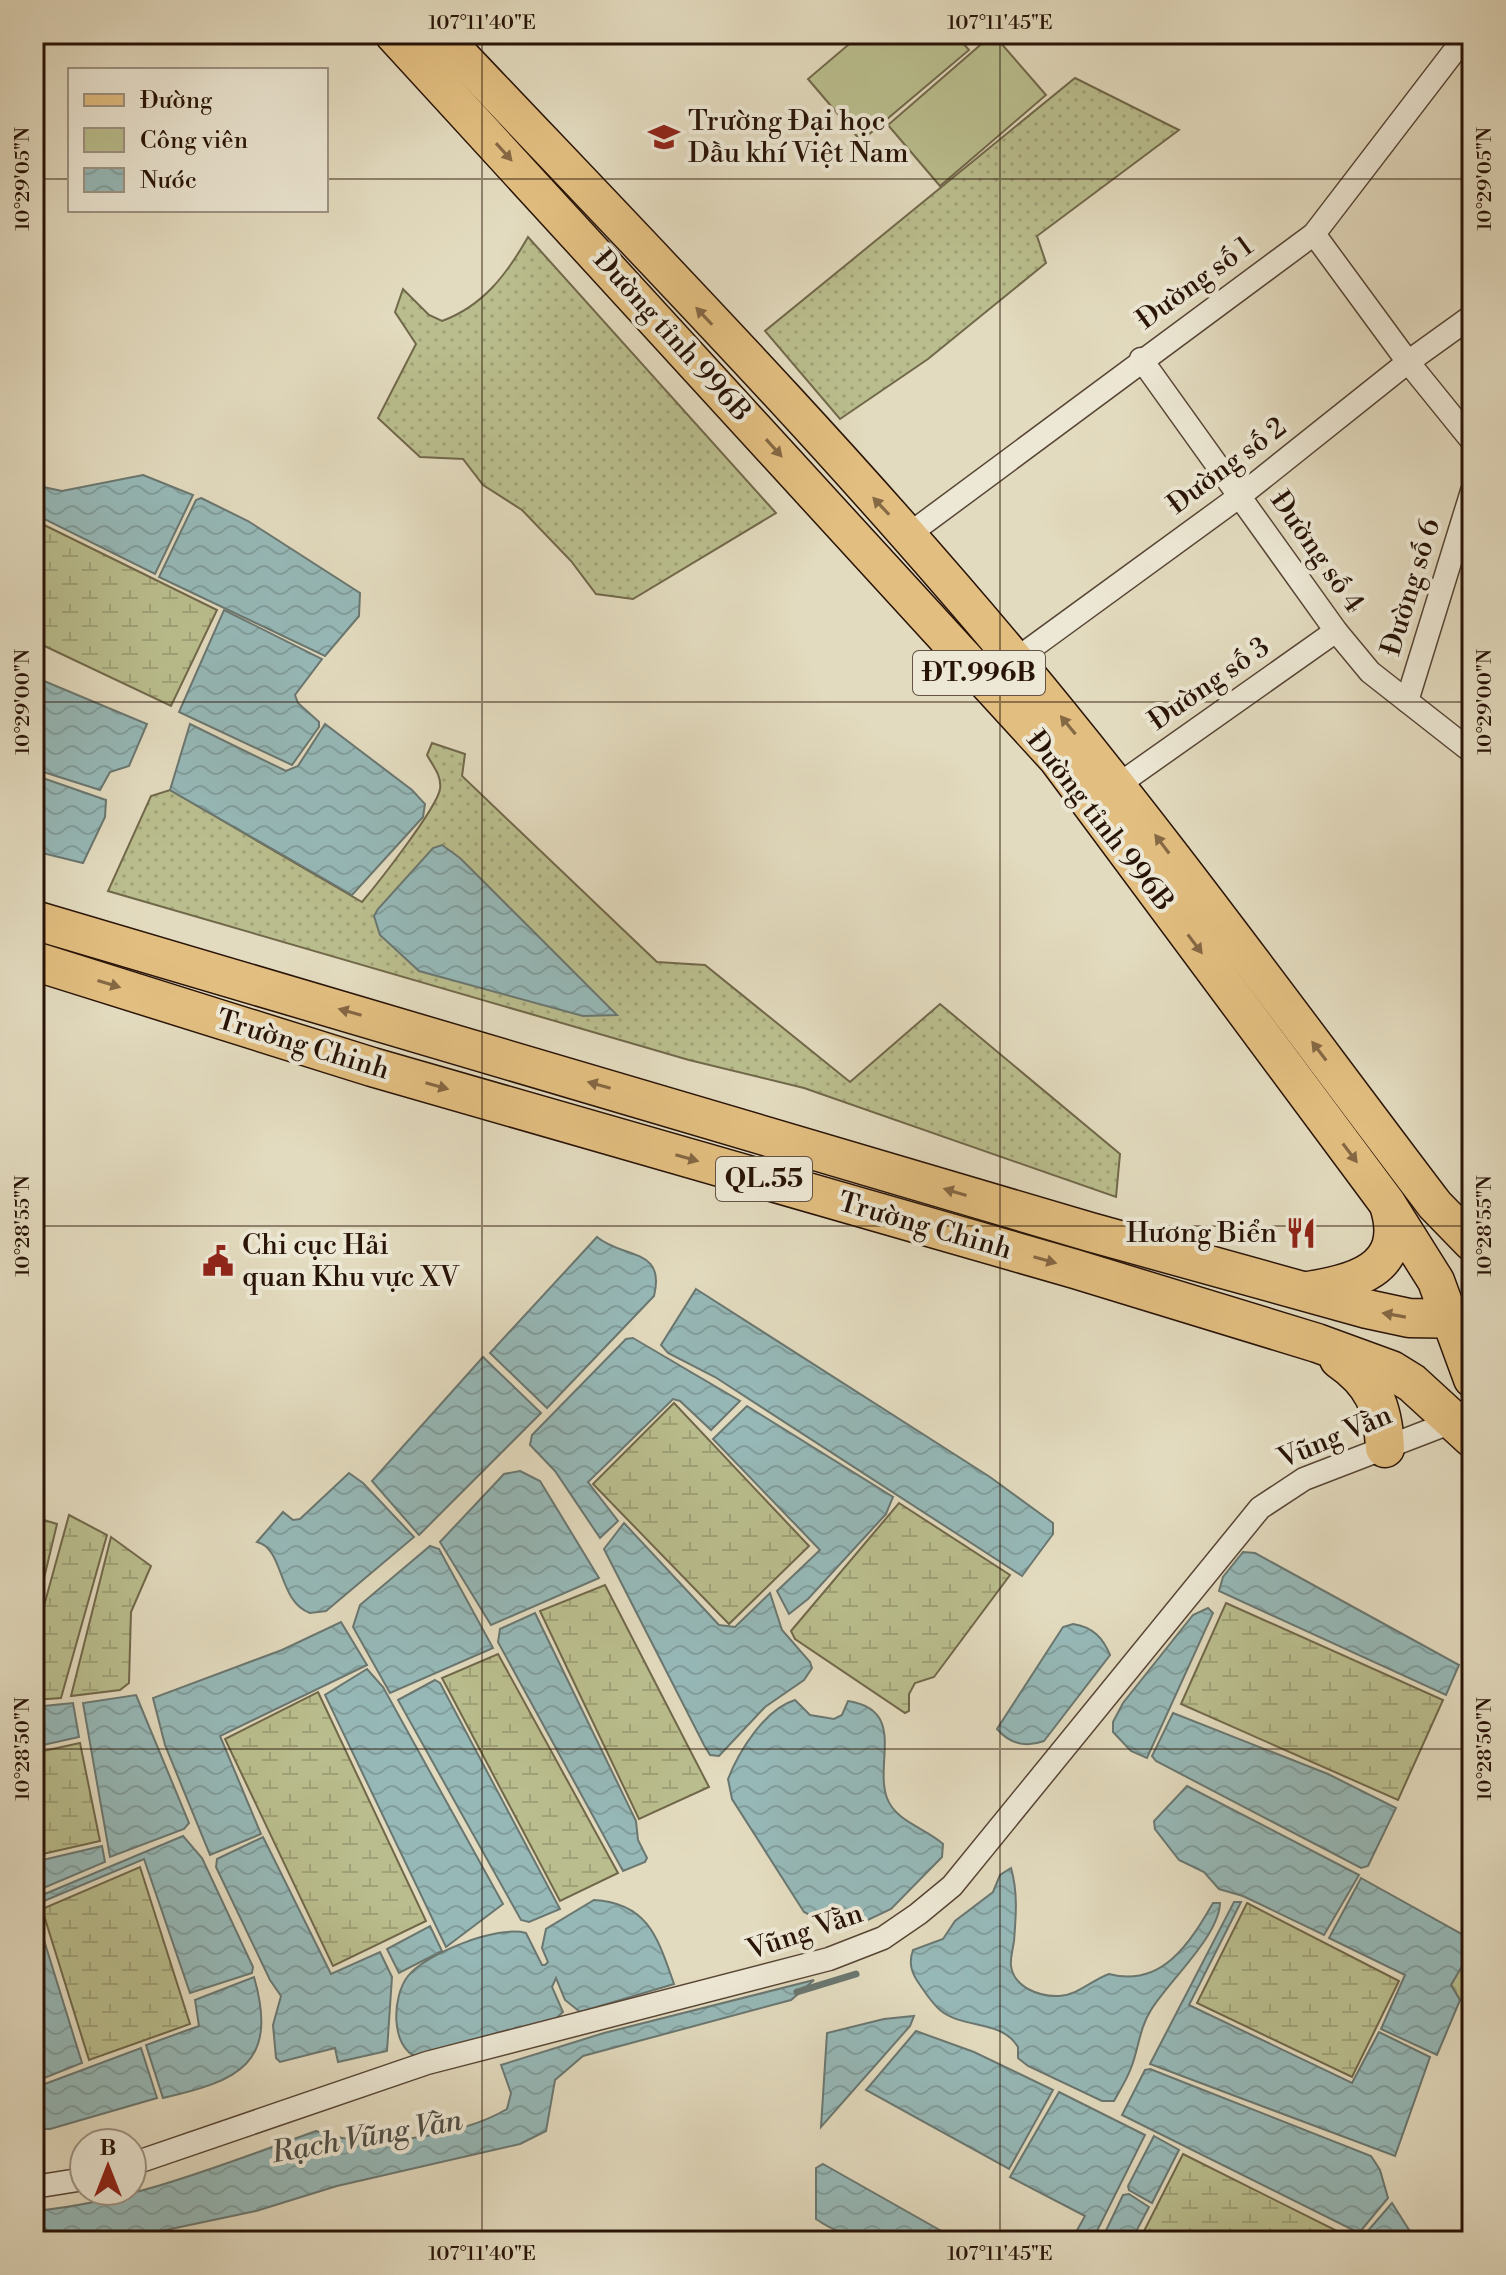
<svg xmlns="http://www.w3.org/2000/svg" width="1506" height="2275" font-family="'Libre Bodoni',serif">
<defs>
<pattern id="grass-dots" width="8" height="8" patternUnits="userSpaceOnUse" patternTransform="scale(2)"><rect width="8" height="8" fill="#babe8e"/><path d="M2 2h.1M6 6h.1" fill="none" stroke="#a0a279" stroke-width="1.8" stroke-linecap="round"/></pattern>
<pattern id="forest-crowns" width="20" height="18" patternUnits="userSpaceOnUse" patternTransform="scale(2)"><rect width="20" height="18" fill="#babe8e"/><path d="M2 6a3 3 0 1 1 6 0M12 15a3 3 0 1 1 6 0" fill="none" stroke="#a0a279"/></pattern>
<pattern id="wetland-marsh" width="20" height="14" patternUnits="userSpaceOnUse" patternTransform="scale(2)"><rect width="20" height="14" fill="#babe8e"/><path d="M1 5h8M5 5V1M11 12h8M15 12V8" fill="none" stroke="#a0a279"/></pattern>
<pattern id="water-waves" width="16" height="10" patternUnits="userSpaceOnUse" patternTransform="scale(2)"><rect width="16" height="10" fill="#96b9b8"/><path d="M0 5q4-4 8 0t8 0" fill="none" stroke="#819e9d"/></pattern>
</defs>
<rect width="100%" height="100%" fill="#e3dbbf"/>
<filter id="stains"><feTurbulence type="fractalNoise" baseFrequency=".0025" numOctaves="4"/><feColorMatrix values="0 0 0 0 .2 0 0 0 0 .09 0 0 0 0 .02 0 0 0 .5 -.17"/></filter>
<radialGradient id="worn" r=".72"><stop offset=".6" stop-color="#630" stop-opacity="0"/><stop offset="1" stop-color="#630" stop-opacity=".3"/></radialGradient>
<!-- grass -->
<g fill="url(#grass-dots)" stroke="#71684a" stroke-width="2">
<polygon points="1075,78 1179,130 1037,236 1046,263 928,359 840,419 765,331"/>
<path d="M528 237 776 513 633 599 596 594 571 561 522 510 483 485 463 459 420 457 378 418 416 344 395 312 403 289 429 315 442 321C483 306 507 274 528 237Z"/>
<path d="M432 743 465 754 462 776 657 962 705 965 850 1082 940 1004 1120 1154 1116 1197 804 1088 689 1060 108 891 151 796 170 790 362 902C378 883 437 808 440 789 442 776 433 766 427 755Z"/>
</g>
<!-- forest -->
<polygon fill="url(#forest-crowns)" stroke="#71684a" stroke-width="2" points="1472,1915 1472,1998 1460,2000 1451,1985 1468,1949 1465,1936"/>
<!-- wetland -->
<g fill="url(#wetland-marsh)" stroke="#71684a" stroke-width="2">
<polygon points="34,520 217,610 171,706 34,641"/>
<polygon points="674,1403 809,1546 729,1624 593,1484"/>
<polygon points="899,1503 1010,1575 934,1677 915,1683 909,1694 909,1711 905,1713 795,1639 791,1631"/>
<polygon points="69,1515 107,1535 61,1698 34,1700 34,1642"/>
<polygon points="34,1517 57,1524 34,1620"/>
<polygon points="111,1537 151,1566 131,1612 129,1683 120,1690 71,1696"/>
<polygon points="605,1585 709,1787 639,1819 540,1611"/>
<polygon points="1226,1603 1443,1700 1398,1800 1181,1704"/>
<polygon points="498,1654 618,1873 560,1901 442,1678"/>
<polygon points="318,1692 426,1921 333,1966 225,1739"/>
<polygon points="80,1743 100,1841 34,1856 34,1753"/>
<polygon points="140,1867 190,2024 89,2060 42,1909"/>
<polygon points="1247,1903 1399,1981 1352,2077 1197,2003"/>
<polygon points="1183,2154 1355,2240 1139,2241"/>
</g>
<!-- park -->
<g fill="#babe8e" stroke="#71684a" stroke-width="2">
<polygon points="861,34 955,34 969,50 861,141 808,79"/>
<polygon points="993,34 1046,95 940,186 888,125"/>
</g>
<!-- water -->
<g fill="url(#water-waves)" stroke="#6a7771" stroke-width="2">
<polygon points="143,475 193,495 155,574 34,514 34,485 62,491"/>
<polygon points="201,498 248,521 360,593 359,616 325,656 159,577 196,500"/>
<polygon points="224,610 322,659 295,695 298,703 319,722 319,727 292,765 179,712"/>
<polygon points="44,681 147,724 129,766 110,772 100,790 34,769 34,701"/>
<polygon points="190,724 286,771 298,766 325,724 412,790 425,804 423,817 352,895 170,790"/>
<polygon points="34,775 106,800 105,817 83,863 34,851"/>
<polygon points="442,845 460,858 617,1015 583,1016 419,971 380,935 374,916 378,909 433,848"/>
<path d="M597 1237C623 1259 666 1247 654 1296L547 1408 490 1353Z"/>
<polygon points="696,1289 990,1477 1053,1523 1053,1534 1022,1576 715,1377 668,1353 661,1345"/>
<polygon points="633,1338 740,1401 711,1430 680,1401 673,1399 588,1482 618,1521 600,1538 555,1471 530,1445 532,1435 626,1339"/>
<polygon points="483,1357 541,1413 419,1535 372,1481"/>
<polygon points="747,1406 893,1497 886,1514 808,1599 789,1614 777,1591 820,1550 713,1439"/>
<polygon points="520,1471 540,1481 599,1578 491,1625 440,1542 504,1474"/>
<path d="M349 1473 363 1483 414 1537 326 1611 310 1613C278 1602 284 1548 257 1542L283 1512 293 1520 300 1519Z"/>
<polygon points="624,1523 719,1625 735,1627 770,1593 782,1630 810,1662 812,1668 804,1680 765,1707 719,1756 710,1755 704,1745 604,1549"/>
<polygon points="430,1546 439,1549 493,1648 390,1693 353,1627 360,1605"/>
<polygon points="1243,1552 1255,1553 1459,1665 1446,1695 1219,1591 1223,1577"/>
<polygon points="1208,1608 1213,1613 1147,1758 1131,1751 1113,1732 1113,1722 1123,1703 1193,1615"/>
<polygon points="535,1613 636,1821 638,1840 647,1858 645,1862 623,1871 498,1642 500,1629"/>
<polygon points="341,1622 367,1665 220,1736 261,1834 210,1855 165,1745 153,1698 282,1650"/>
<path d="M1073 1624C1093 1627 1103 1638 1110 1655L1044 1741C1025 1748 1010 1744 997 1729L1063 1627Z"/>
<polygon points="367,1669 383,1687 503,1904 446,1947 325,1695"/>
<polygon points="435,1680 440,1683 560,1909 529,1922 521,1920 398,1700"/>
<polygon points="136,1695 189,1823 184,1829 110,1857 83,1703"/>
<path d="M795 1700 810 1715 834 1719 842 1715 848 1701C907 1710 874 1763 887 1798 896 1822 926 1828 943 1844L942 1857 891 1909 853 1927 835 1928 804 1912 732 1799 728 1779C739 1751 765 1709 795 1700Z"/>
<polygon points="73,1703 79,1737 34,1747 34,1707"/>
<polygon points="1173,1713 1328,1774 1396,1808 1368,1866 1361,1868 1156,1761 1152,1756"/>
<polygon points="1187,1786 1359,1875 1324,1935 1243,1896 1219,1889 1204,1872 1179,1860 1155,1829 1154,1821"/>
<polygon points="183,1836 202,1858 253,1967 252,1973 190,1993 144,1859 44,1901 40,1896"/>
<polygon points="263,1837 331,1974 380,1952 392,1977 387,2051 338,2062 335,2048 280,2062 276,2058 273,2025 281,1996 270,1980 216,1867 217,1859"/>
<polygon points="102,1846 105,1862 34,1892 34,1862"/>
<path d="M1011 1868C1018 1892 1016 1916 1014 1941 1013 1949 1010 1958 1011 1966 1014 1987 1039 1997 1059 1996 1078 1995 1092 1980 1109 1974 1162 1988 1190 1943 1213 1903H1220C1219 1936 1169 1981 1151 2010 1139 2029 1139 2048 1131 2068 1127 2079 1120 2090 1114 2101H1102L1028 2066 1018 2058V2047C1001 2019 964 2030 940 2010 933 2004 926 1994 920 1985 912 1974 908 1964 913 1950L943 1939 955 1921 993 1892 1000 1875Z"/>
<polygon points="1361,1878 1465,1936 1468,1956 1451,1985 1460,2000 1437,2055 1381,2029 1405,1975 1329,1938"/>
<path d="M594 1900C648 1903 658 1938 674 1984L580 2012 565 2000 556 1978 552 1987 563 2012 551 2023 417 2057C390 2047 392 1996 408 1976 427 1953 498 1925 526 1933L542 1965H545L548 1962 542 1948 546 1929Z"/>
<polygon points="1234,1902 1241,1902 1189,2005 1352,2083 1379,2032 1430,2057 1395,2156 1150,2064"/>
<polygon points="35,1911 82,2063 34,2082 34,1912"/>
<polygon points="430,1926 442,1951 399,1973 387,1949"/>
<path d="M254 1977C279 2064 238 2081 163 2098L146 2045 199 2026 195 2000Z"/>
<path d="M814 1980 791 2000 583 2056 555 2080 546 2131 520 2144 337 2186 256 2211 114 2241H34V2211C131 2202 225 2164 316 2131 367 2151 460 2137 507 2109L511 2093 501 2065 604 2033Z"/>
<polygon points="914,2016 910,2026 821,2127 827,2033 884,2019"/>
<polygon points="916,2031 974,2052 1053,2090 1009,2169 866,2090"/>
<polygon points="141,2048 157,2098 50,2129 34,2129 34,2088"/>
<polygon points="1150,2069 1371,2156 1380,2170 1388,2198 1359,2233 1122,2115 1145,2070"/>
<polygon points="1059,2092 1145,2135 1092,2241 1071,2241 1085,2216 1010,2177"/>
<polygon points="1154,2136 1179,2150 1152,2203 1129,2190 1128,2186"/>
<path d="M823 2164 959 2241C908 2241 860 2250 816 2219V2168Z"/>
<polygon points="1129,2194 1149,2207 1131,2241 1101,2241 1123,2195"/>
<polygon points="1392,2203 1411,2233 1424,2241 1359,2241"/>
</g>
<g fill="none" stroke-linecap="round" stroke-linejoin="round">
<!-- stream -->
<polyline stroke="#6a7771" stroke-width="7" points="797,1992 856,1974"/>
<defs>
<g id="minor">
<polyline points="1314,234 1408,362 1472,441"/>
<polyline points="1141,359 1336,631 1370,672 1472,752"/>
<polyline points="908,535 1314,234 1462,41 1472,35"/>
<polyline points="1015,660 1240,496 1408,362 1472,316"/>
<polyline points="1407,701 1472,491"/>
<polyline points="1118,785 1336,631"/>
<polyline points="132,2164 427,2063 829,1959 883,1938 918,1914 952,1886 1260,1508 1304,1479 1452,1422"/>
<polyline points="34,2187 84,2179"/>
</g>
<g id="primary">
<polyline points="393,34 1057,759 1387,1203 1436,1281 1472,1379"/>
<path d="M440 34C635 240 834 443 1015 660 1162 836 1296 1022 1435 1205L1472 1243"/>
<path d="M1302 1291C1352 1283 1409 1271 1388 1205"/>
</g>
<g id="trunk">
<polyline points="34,920 1090,1232 1367,1309 1409,1318 1472,1319"/>
<polyline points="34,961 372,1067 1075,1269 1317,1343 1391,1370 1412,1383 1472,1438"/>
<path d="M1339 1359C1374 1383 1383 1407 1385 1448"/>
</g>
</defs>
<!-- minor casing -->
<use href="#minor" stroke="#574535" stroke-width="25"/>
<!-- primary casing -->
<use href="#primary" stroke="#281307" stroke-width="39"/>
<!-- trunk casing -->
<use href="#trunk" stroke="#281307" stroke-width="41"/>
<!-- minor -->
<use href="#minor" stroke="#ede8d5" stroke-width="22"/>
<!-- primary -->
<use href="#primary" stroke="#e2be80" stroke-width="36"/>
<!-- trunk -->
<use href="#trunk" stroke="#e2be80" stroke-width="38"/>
</g>
<!-- one-way arrows -->
<defs><path id="oneway-solid" d="M-6-.8H1V-3.2L6.5 0L1 3.2V.8H-6Z" transform="scale(2)"/></defs>
<g fill="#856844">
<use href="#oneway-solid" transform="translate(504 152) rotate(48)"/>
<use href="#oneway-solid" transform="translate(704 316) rotate(-133)"/>
<use href="#oneway-solid" transform="translate(774 448) rotate(48)"/>
<use href="#oneway-solid" transform="translate(881 506) rotate(-133)"/>
<use href="#oneway-solid" transform="translate(1068 725) rotate(-129)"/>
<use href="#oneway-solid" transform="translate(1162 844) rotate(-127)"/>
<use href="#oneway-solid" transform="translate(1195 944) rotate(53)"/>
<use href="#oneway-solid" transform="translate(109 984) rotate(17)"/>
<use href="#oneway-solid" transform="translate(350 1012) rotate(-164)"/>
<use href="#oneway-solid" transform="translate(1319 1051) rotate(-127)"/>
<use href="#oneway-solid" transform="translate(599 1085) rotate(-164)"/>
<use href="#oneway-solid" transform="translate(437 1086) rotate(16)"/>
<use href="#oneway-solid" transform="translate(1350 1153) rotate(53)"/>
<use href="#oneway-solid" transform="translate(687 1158) rotate(16)"/>
<use href="#oneway-solid" transform="translate(955 1192) rotate(-163)"/>
<use href="#oneway-solid" transform="translate(1045 1260) rotate(16)"/>
<use href="#oneway-solid" transform="translate(1394 1315) rotate(-170)"/>
</g>
<!-- ticks -->
<path fill="none" stroke="#281307" stroke-width="2" stroke-opacity="0.45" d="M482 34V2241M1000 34V2241M34 179H70M326 179H1472M34 702H1472M34 1226H1472M34 1749H1472"/>
<!-- icons -->
<defs>
<symbol id="university-bare" viewBox="-9 -9 18 18"><path d="M0-5L7-2L0 1L-7-2ZM-4 1L0 2.5L4 1V4Q0 6-4 4Z" fill="#8f2418" stroke="#ede8d5" stroke-width="2.5" paint-order="stroke"/></symbol>
<symbol id="restaurant-bare" viewBox="-9 -9 18 18"><path d="M-5-6h1v4h1v-4h1v4h1v-4h1v5L-1.5 .5V6h-2V.5L-5-1ZM5-6V6H3V1.5H1.5Q1.5-4 5-6Z" fill="#8f2418" stroke="#ede8d5" stroke-width="2.5" paint-order="stroke"/></symbol>
<symbol id="civic-bare" viewBox="-9 -9 18 18"><path d="M-.6-6.5H3V-4.5H.6V-3L4-1V1h2V6H-6V1h2V-1L-.6-3ZM-1.2 2.5V6h2.4V2.5Z" fill="#8f2418" stroke="#ede8d5" stroke-width="2.5" paint-order="stroke"/></symbol>
</defs>
<g fill-rule="evenodd">
<use href="#university-bare" x="642" y="115" width="44" height="44"/>
<use href="#restaurant-bare" x="1279" y="1211" width="44" height="44"/>
<use href="#civic-bare" x="196" y="1239" width="44" height="44"/>
</g>
<g text-anchor="middle" dominant-baseline="central" stroke-width="8" stroke-linejoin="round" paint-order="stroke">
<!-- shield labels -->
<g fill="#ede8d5" stroke="#635345" stroke-width="2">
<rect x="913" y="651" width="132" height="44" rx="6"/>
<rect x="716" y="1157" width="96" height="44" rx="6"/>
</g>
<g font-size="26" font-weight="bold" fill="#281307">
<text x="979" y="673">ĐT.996B</text>
<text x="764" y="1179">QL.55</text>
</g>
<!-- poi labels -->
<g font-size="28" fill="#281307" stroke="#ede8d5" text-anchor="start">
<text x="688" y="121">Trường Đại học<tspan x="688" dy="32">Dầu khí Việt Nam</tspan></text>
<text x="1277" y="1233" text-anchor="end">Hương Biển</text>
<text x="242" y="1245">Chi cục Hải<tspan x="242" dy="32">quan Khu vực XV</tspan></text>
</g>
<!-- street labels -->
<g font-size="28" fill="#281307" stroke="#ede8d5">
<text transform="translate(1195 283) rotate(-36)">Đường số 1</text>
<text transform="translate(672 336) rotate(48)">Đường tỉnh 996B</text>
<text transform="translate(1227 466) rotate(-37)">Đường số 2</text>
<text transform="translate(1317 552) rotate(55)">Đường số 4</text>
<text transform="translate(1411 587) rotate(-73)">Đường số 6</text>
<text transform="translate(1209 684) rotate(-35)">Đường số 3</text>
<text transform="translate(1100 821) rotate(52)">Đường tỉnh 996B</text>
<text transform="translate(303 1045) rotate(17)">Trường Chinh</text>
<text transform="translate(925 1226) rotate(16)">Trường Chinh</text>
<text transform="translate(1335 1437) rotate(-23)">Vũng Vằn</text>
<text transform="translate(805 1932) rotate(-19)">Vũng Vằn</text>
</g>
<!-- water labels -->
<g font-size="30" font-style="italic" fill="#4e4d45" stroke="#ede8d5">
<text transform="translate(367 2137) rotate(-10)">Rạch Vũng Vằn</text>
</g>
</g>
<!-- margin -->
<rect width="1506" height="2275" fill="none" stroke="#e3dbbf" stroke-width="88"/>
<!-- legend -->
<rect x="68" y="68" width="260" height="144" fill="#ede8d5" stroke="#9e9383" stroke-width="2"/>
<rect x="84" y="94" width="40" height="12" fill="#e2be80" stroke="#9e9383" stroke-width="2"/>
<text x="140" y="108" font-size="24" fill="#281307">Đường</text>
<rect x="84" y="128" width="40" height="24" fill="#babe8e" stroke="#9e9383" stroke-width="2"/>
<text x="140" y="148" font-size="24" fill="#281307">Công viên</text>
<rect x="84" y="168" width="40" height="24" fill="url(#water-waves)" stroke="#9e9383" stroke-width="2"/>
<text x="140" y="188" font-size="24" fill="#281307">Nước</text>
<!-- north arrow -->
<g transform="translate(108 2167)"><circle r="38" fill="#ede8d5" stroke="#9e9383" stroke-width="2"/>
<path d="M0-6L14 30L0 20L-14 30Z" fill="#8f2418"/>
<text y="-12" font-size="22" font-weight="bold" text-anchor="middle" fill="#281307">B</text>
</g>
<rect x="44" y="44" width="1418" height="2187" fill="none" stroke="#281307" stroke-width="3"/>
<g font-size="20" text-anchor="middle" fill="#281307">
<text x="482" y="29">107°11'40"E</text>
<text x="1000" y="29">107°11'45"E</text>
<text transform="translate(22 179) rotate(-90)" y="7">10°29'05"N</text>
<text transform="translate(1484 179) rotate(-90)" y="7">10°29'05"N</text>
<text transform="translate(22 702) rotate(-90)" y="7">10°29'00"N</text>
<text transform="translate(1484 702) rotate(-90)" y="7">10°29'00"N</text>
<text transform="translate(22 1226) rotate(-90)" y="7">10°28'55"N</text>
<text transform="translate(1484 1226) rotate(-90)" y="7">10°28'55"N</text>
<text transform="translate(22 1749) rotate(-90)" y="7">10°28'50"N</text>
<text transform="translate(1484 1749) rotate(-90)" y="7">10°28'50"N</text>
<text x="482" y="2260">107°11'40"E</text>
<text x="1000" y="2260">107°11'45"E</text>
</g>
<rect width="100%" height="100%" filter="url(#stains)"/>
<rect width="100%" height="100%" fill="url(#worn)"/>
</svg>
